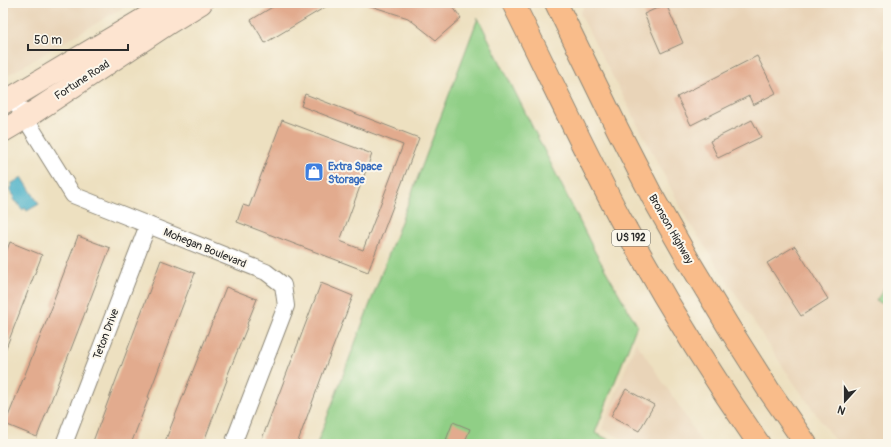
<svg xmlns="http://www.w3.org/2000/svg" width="891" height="447" font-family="Pangolin,sans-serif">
<rect width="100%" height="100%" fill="#fbf7ec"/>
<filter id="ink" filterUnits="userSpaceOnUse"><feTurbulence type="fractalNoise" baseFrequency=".025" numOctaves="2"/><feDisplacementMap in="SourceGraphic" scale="8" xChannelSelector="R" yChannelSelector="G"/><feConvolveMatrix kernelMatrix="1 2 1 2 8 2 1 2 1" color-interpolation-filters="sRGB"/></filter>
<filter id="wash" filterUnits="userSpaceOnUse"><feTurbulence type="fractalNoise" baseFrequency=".012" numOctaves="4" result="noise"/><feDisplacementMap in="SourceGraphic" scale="16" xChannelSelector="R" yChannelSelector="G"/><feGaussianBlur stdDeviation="0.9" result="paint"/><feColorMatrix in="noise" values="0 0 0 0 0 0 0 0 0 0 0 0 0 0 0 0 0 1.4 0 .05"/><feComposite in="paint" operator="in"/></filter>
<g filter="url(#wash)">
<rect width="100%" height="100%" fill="#ede0c0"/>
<!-- built -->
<g fill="#e9d4b8">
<polygon points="3,3 131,3 3,78"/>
<polygon points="585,3 888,3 888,30 883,42 882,46 883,48 888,51 888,282 876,301 888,306 888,444 837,444 785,370 687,219 580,14"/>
<polygon points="636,342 681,409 702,444 633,444 602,429"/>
</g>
<!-- green -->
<g fill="#90cf86" stroke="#5e7d58">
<polygon points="478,18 595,252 637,325 595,433 618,444 317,444"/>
<polygon points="888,282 888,306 876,301"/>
</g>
<!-- water -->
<polygon fill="#48b0c7" stroke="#3a6e79" points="22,177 39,204 27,211 25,208 22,210 17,202 15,202 13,199 14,196 9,189 12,187 11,184"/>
<g id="blocks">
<!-- building -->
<g fill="#e2ab8e">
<polygon points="279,3 332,3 265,43 251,20"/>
<polygon points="369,3 450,3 461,18 436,40 408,18 368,5"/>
<polygon points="666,4 683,43 661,53 644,14"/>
<polygon points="757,56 776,93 753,105 749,96 691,125 677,97"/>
<polygon points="305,94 419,138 368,272 237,222 243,205 249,207 282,120 372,154 340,241 363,250 403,145 301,106"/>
<polygon points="752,120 761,137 718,158 710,141"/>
<polygon points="78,236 110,248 37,437 5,424 53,305 52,304"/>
<polygon points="10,242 42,255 4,353 3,260"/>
<polygon points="795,246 828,299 801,316 767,263"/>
<polygon points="161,260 195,273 148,397 149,397 131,444 92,444"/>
<polygon points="321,283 353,296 326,365 297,444 260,444"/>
<polygon points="226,287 257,299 247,324 248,325 226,379 227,380 203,444 164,444"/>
<polygon points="626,389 654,405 639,431 611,416"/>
<polygon points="453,422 470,429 464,444 457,444 446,440"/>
</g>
</g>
</g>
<g filter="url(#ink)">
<use href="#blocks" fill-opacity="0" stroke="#8c8676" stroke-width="1"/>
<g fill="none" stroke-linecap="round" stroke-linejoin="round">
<defs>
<g id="street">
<polyline points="13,97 25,118 73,195 266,272 283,285 286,306 233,444"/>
<polyline points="64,444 148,225"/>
</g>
<g id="secondary">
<polyline points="3,103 171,3"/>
<polyline points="3,131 25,118 170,22 201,3"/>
</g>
<g id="highway">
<path d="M513 3C549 75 583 149 621 220 663 297 709 372 759 444"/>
<polyline points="556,3 618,130 652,196 690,263 728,326 768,389 806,444"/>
</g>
</defs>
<!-- street casing -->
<use href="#street" stroke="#8c8676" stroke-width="18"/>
<!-- secondary casing -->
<use href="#secondary" stroke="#8c8676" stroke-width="24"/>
<!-- highway casing -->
<use href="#highway" stroke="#8c8676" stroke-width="24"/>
<!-- street -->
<use href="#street" stroke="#fff" stroke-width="16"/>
<!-- secondary -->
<use href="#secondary" stroke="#fde4d0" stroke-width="22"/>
<!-- highway -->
<use href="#highway" stroke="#f9bc8a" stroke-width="22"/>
</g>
</g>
<!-- icons -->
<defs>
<symbol id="shop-square" viewBox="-11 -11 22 22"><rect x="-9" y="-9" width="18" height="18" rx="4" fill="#3f7fe0" stroke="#fbf7ec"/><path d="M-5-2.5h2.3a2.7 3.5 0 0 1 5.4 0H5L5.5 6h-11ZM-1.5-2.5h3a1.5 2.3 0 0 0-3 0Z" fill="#fff"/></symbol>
</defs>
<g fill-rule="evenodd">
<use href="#shop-square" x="303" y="161" width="22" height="22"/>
</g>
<g text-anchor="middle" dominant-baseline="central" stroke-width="4" stroke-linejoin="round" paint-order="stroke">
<!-- shield labels -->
<rect fill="#fbf7ec" stroke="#696865" stroke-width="1" x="612" y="230" width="38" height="16" rx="3"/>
<g font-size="10" font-weight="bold" fill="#2b2b2b">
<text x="631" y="238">US 192</text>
</g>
<!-- street labels -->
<g font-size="11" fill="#2b2b2b" stroke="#fbf7ec">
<text transform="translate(82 80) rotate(-33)">Fortune Road</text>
<text transform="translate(671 229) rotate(60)">Bronson Highway</text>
<text transform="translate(205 248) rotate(22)">Mohegan Boulevard</text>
<text transform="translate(106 334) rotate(-69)">Teton Drive</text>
</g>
<!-- shop labels -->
<g font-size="11" font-weight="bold" fill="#366cbe" stroke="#fbf7ec" text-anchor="start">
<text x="328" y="166">Extra Space<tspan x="328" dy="13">Storage</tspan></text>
</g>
</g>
<!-- margin -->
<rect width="891" height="447" fill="none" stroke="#fbf7ec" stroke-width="16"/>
<!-- north arrow -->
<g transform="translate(845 401) rotate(201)" stroke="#fbf7ec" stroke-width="3" paint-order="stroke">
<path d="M0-3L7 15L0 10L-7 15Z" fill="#2b2b2b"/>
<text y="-6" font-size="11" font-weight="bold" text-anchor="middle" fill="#2b2b2b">N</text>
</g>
<!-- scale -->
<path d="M28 44v6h100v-6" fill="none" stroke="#2b2b2b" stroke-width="2"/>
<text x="34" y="44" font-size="12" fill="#2b2b2b" stroke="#fbf7ec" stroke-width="3" paint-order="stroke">50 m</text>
</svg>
